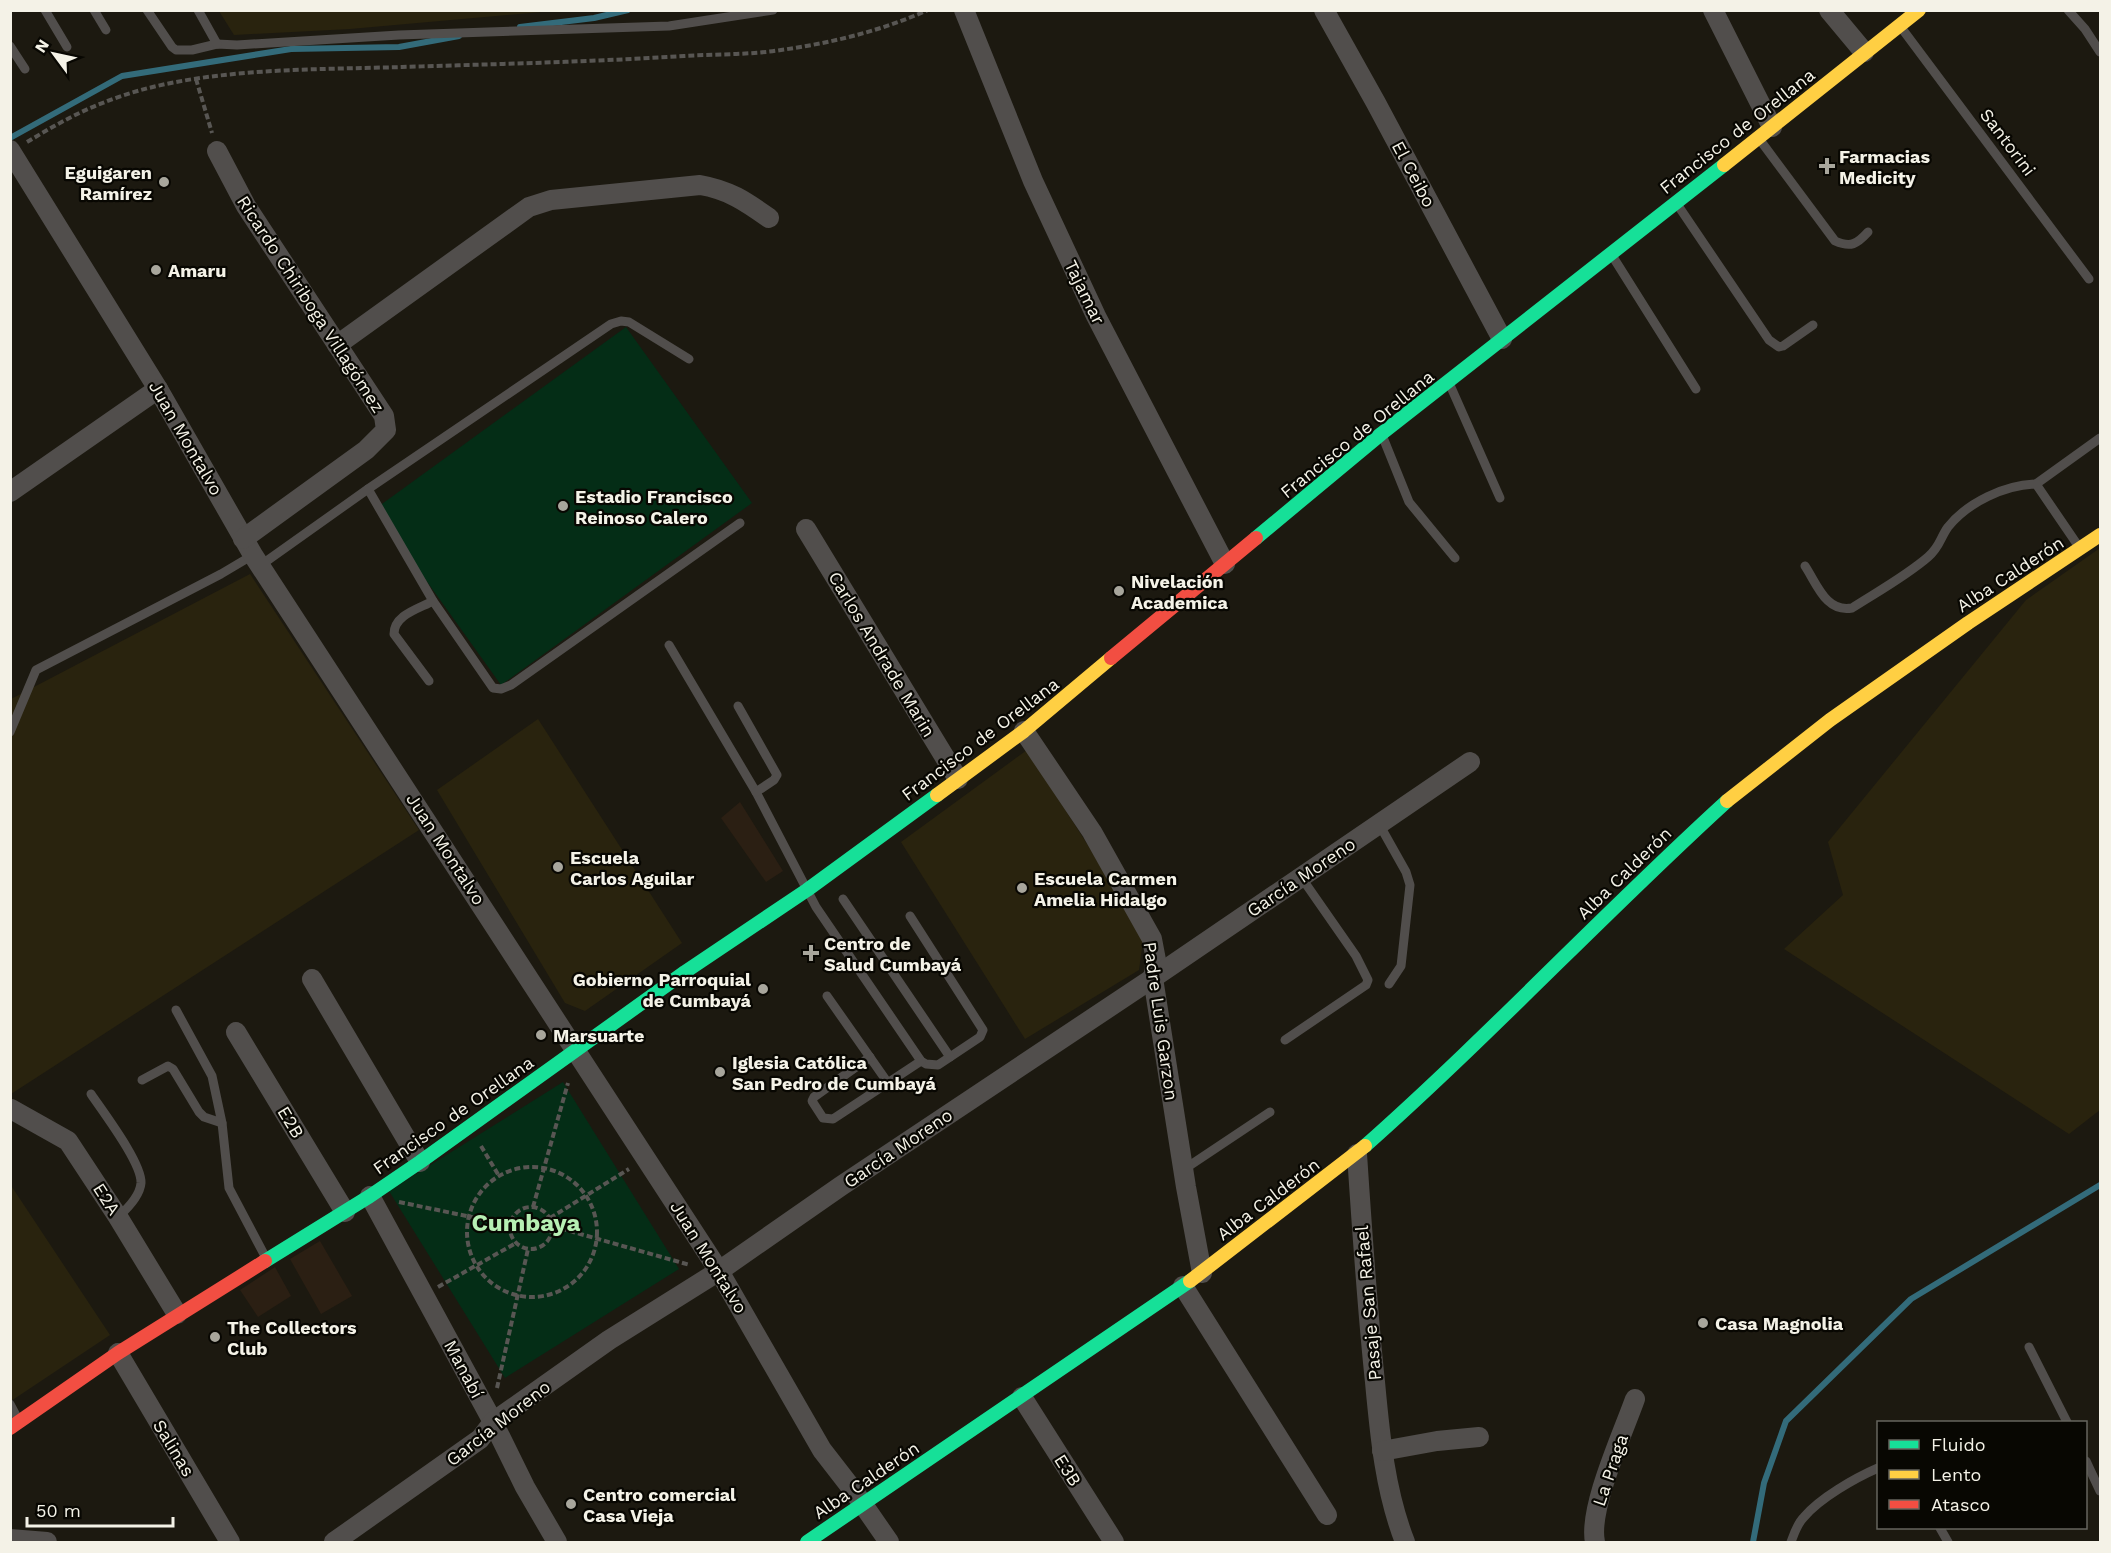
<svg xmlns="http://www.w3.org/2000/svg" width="2111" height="1553" font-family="'Work Sans',sans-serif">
<rect width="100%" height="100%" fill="#1c1910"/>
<!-- commercial -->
<g fill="#2b1f13">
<polygon points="740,802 783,871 766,882 721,818"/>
<polygon points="320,1241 352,1296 321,1314 290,1259"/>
<polygon points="275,1267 291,1296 258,1317 240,1290"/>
</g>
<!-- built -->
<g fill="#29230e">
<polygon points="219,11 552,11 350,29 234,35"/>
<polygon points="2100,548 2100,1110 2069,1134 1784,949 1843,895 1828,842 2026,600"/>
<polygon points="250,574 419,830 11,1094 11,699"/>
<polygon points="538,719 682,943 585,1011 565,1003 437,790"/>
<polygon points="1027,750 1144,933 1139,970 1025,1039 901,842"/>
<polygon points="10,1184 110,1335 11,1401 10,1401"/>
</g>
<!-- green -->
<g fill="#042d16">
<polygon points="626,327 752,503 501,685 375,509"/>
<polygon points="563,1082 679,1269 505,1378 389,1191"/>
</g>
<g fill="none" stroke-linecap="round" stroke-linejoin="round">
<!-- stream -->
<g stroke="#336b7a" stroke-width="6">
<polyline points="520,27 594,18 628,10"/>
<polyline points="10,138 122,76 291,49 399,47 459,36"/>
<polyline points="1753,1542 1764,1483 1786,1421 1911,1299 2100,1185"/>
</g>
<!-- path -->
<g stroke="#585653" stroke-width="4" stroke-dasharray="6 3" stroke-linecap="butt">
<polyline points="196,79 212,133"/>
<path d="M27 142C52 127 78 112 105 102 192 67 309 70 402 67 496 64 590 62 684 56 716 54 749 55 781 50 831 43 881 31 928 10"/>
<polyline points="481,1146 499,1176"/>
<circle cx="532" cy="1232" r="65"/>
<polyline points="399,1202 510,1225"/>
<circle cx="531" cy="1228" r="21"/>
<polyline points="533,1207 568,1083"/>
<polyline points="550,1218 629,1169"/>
<polyline points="552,1226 690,1265"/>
<polyline points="438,1287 516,1243"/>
<polyline points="497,1388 528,1249"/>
</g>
<!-- lane -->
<g stroke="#514e4c" stroke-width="9">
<polyline points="45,10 67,47"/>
<polyline points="94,10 106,30"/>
<polyline points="147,10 172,47 176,50 192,50 217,44 237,45 399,35 669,26 773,10"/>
<polyline points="198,10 217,44"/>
<polyline points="2068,10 2085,29 2100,52"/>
<polyline points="1900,26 2089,279"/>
<polyline points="10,46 25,69"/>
<path d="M1760 140 1835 241C1851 248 1857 244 1868 232"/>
<polyline points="1677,204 1769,340 1779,347 1783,346 1813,325"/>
<polyline points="1613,257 1696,389"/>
<polyline points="1450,385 1500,498"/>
<polyline points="1382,435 1409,502 1455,558"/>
<polyline points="2036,484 2100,438"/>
<polyline points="368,489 433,601 493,688 501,689 511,685 740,523"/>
<polyline points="261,565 368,489 611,324 621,321 629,322 689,359"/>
<path d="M1805 566C1817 584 1826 613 1852 608 1877 592 1906 576 1928 557 1940 547 1940 538 1948 527 1968 502 2005 485 2036 484L2079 547"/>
<polyline points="669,645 756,792 816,907 921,1061 926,1064 938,1065 980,1037 983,1030 910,916"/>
<path d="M429 681 394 634C394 615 418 609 433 601"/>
<polyline points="738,706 777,775 774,780 756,792"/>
<polyline points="10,732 36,670 221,574 253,555"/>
<polyline points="1379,824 1406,872 1410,885 1401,966 1389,984"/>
<polyline points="843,899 950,1057"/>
<polyline points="827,996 888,1083"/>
<polyline points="176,1010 212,1076 222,1123 229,1188 266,1258"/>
<polyline points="1285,1040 1366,985 1368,980 1356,956 1301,877"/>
<polyline points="870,1057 814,1097 812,1101 823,1118 833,1119 921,1061"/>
<polyline points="142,1080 168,1066 173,1069 199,1112 204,1117 222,1123"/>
<path d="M91 1094C103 1112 142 1163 141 1183 140 1195 127 1209 118 1217"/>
<polyline points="1183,1170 1270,1112"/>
<polyline points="2029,1347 2067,1422"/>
<polyline points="10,1404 18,1419"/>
<polyline points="2086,1461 2100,1491"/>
<polyline points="1940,1528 1948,1542"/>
<path d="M1791 1542C1794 1534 1797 1524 1804 1517 1820 1498 1855 1478 1878 1468"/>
</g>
<!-- street -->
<g stroke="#514e4c" stroke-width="20">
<polyline points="964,10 1033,181 1096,316 1225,564"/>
<polyline points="1324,10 1376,103 1502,339"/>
<polyline points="1713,10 1772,127"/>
<polyline points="1829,10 1864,52"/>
<polyline points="10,150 158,389 253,555 719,1271 822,1450 853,1490 889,1542"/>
<polyline points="217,151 246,206 384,416 386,430 366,450 243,539"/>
<path d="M337 345 529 207 551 200 700 185C729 190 745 201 769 218"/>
<polyline points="10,492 158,389"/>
<polyline points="806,529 958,779"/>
<polyline points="1024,731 1092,832 1152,939 1156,960 1153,978 1186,1187 1202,1273"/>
<polyline points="312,979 420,1162"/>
<polyline points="236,1032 345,1212"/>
<polyline points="11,1109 68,1141 118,1217 177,1314"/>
<path d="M1357 1154C1362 1230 1367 1306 1375 1382 1380 1436 1385 1491 1405 1542"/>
<polyline points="370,1196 493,1422 525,1487 557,1542"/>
<polyline points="1183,1286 1327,1515"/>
<polyline points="118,1353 230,1542"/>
<polyline points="1022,1397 1114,1542"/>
<polyline points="1382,1451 1437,1441 1479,1437"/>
<polyline points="10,1539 47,1542"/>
<polyline points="334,1542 480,1439 493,1422 609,1340 719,1271 841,1186 1153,978 1470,762"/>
<path d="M1595 1542C1588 1509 1623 1433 1635 1399"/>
</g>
<!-- fast -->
<g stroke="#16e098" stroke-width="14">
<polyline points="1256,538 1381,434 1724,165"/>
<path d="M1365 1146C1490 1035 1604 913 1727 801"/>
<polyline points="265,1261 370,1196 420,1162 685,972 807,890 937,795"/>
<polyline points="807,1542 1190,1281"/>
</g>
<!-- slow -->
<g stroke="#ffcf43" stroke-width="14">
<polyline points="1724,165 1919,10"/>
<polyline points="937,795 1024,731 1111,658"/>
<polyline points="1727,801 1830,720 1968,623 2100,535"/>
<polyline points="1190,1281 1365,1146"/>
</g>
<!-- jam -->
<g stroke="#f24e42" stroke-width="14">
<polyline points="1111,658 1256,538"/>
<polyline points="10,1428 118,1353 265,1261"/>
</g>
</g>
<!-- markers -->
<g fill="#a8a69c" stroke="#080702" stroke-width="2">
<path d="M1824 157h6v6h6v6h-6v6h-6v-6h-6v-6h6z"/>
<circle cx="164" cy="182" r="6"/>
<circle cx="156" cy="270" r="6"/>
<circle cx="563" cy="506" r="6"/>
<circle cx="1119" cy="591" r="6"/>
<circle cx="558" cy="867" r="6"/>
<circle cx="1022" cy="888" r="6"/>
<path d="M808 944h6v6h6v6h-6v6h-6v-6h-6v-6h6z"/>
<circle cx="763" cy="989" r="6"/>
<circle cx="541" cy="1035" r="6"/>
<circle cx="720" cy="1072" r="6"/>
<circle cx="1703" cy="1323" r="6"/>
<circle cx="215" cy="1337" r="6"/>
<circle cx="571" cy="1504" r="6"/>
</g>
<g text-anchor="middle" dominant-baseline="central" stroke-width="4.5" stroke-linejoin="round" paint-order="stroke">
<!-- street labels -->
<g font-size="18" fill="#f4f2e7" stroke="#080702">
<text transform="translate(1737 131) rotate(-38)">Francisco de Orellana</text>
<text transform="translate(2008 142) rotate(53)">Santorini</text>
<text transform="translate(1414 174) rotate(62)">El Ceibo</text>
<text transform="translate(1085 292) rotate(64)">Tajamar</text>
<text transform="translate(311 304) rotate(57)">Ricardo Chiriboga Villagómez</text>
<text transform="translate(1357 434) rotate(-39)">Francisco de Orellana</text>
<text transform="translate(186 438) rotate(60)">Juan Montalvo</text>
<text transform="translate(2010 574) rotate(-33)">Alba Calderón</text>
<text transform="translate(882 654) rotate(59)">Carlos Andrade Marin</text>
<text transform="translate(980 739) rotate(-37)">Francisco de Orellana</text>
<text transform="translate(446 849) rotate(57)">Juan Montalvo</text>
<text transform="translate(1624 873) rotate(-44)">Alba Calderón</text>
<text transform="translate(1301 877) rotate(-34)">García Moreno</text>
<text transform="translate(1161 1021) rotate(82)">Padre Luis Garzon</text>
<text transform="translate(453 1115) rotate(-35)">Francisco de Orellana</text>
<text transform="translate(291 1122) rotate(59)">E2B</text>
<text transform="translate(898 1148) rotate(-34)">García Moreno</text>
<text transform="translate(107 1199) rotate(57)">E2A</text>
<text transform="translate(1268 1199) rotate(-37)">Alba Calderón</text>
<text transform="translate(709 1257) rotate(58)">Juan Montalvo</text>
<text transform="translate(1368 1303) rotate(-95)">Pasaje San Rafael</text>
<text transform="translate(464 1369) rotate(62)">Manabí</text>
<text transform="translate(498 1423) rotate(-38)">García Moreno</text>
<text transform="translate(174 1448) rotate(59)">Salinas</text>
<text transform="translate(1068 1470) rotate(58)">E3B</text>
<text transform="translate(1610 1470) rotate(-71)">La Praga</text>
<text transform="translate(866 1480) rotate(-34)">Alba Calderón</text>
</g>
<!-- poi labels -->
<g font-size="18" font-weight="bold" fill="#f4f2e7" stroke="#080702" text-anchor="start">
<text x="1839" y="156">Farmacias<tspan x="1839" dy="21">Medicity</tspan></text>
<text x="152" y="172" text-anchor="end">Eguigaren<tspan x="152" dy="21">Ramírez</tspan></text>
<text x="168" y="270">Amaru</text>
<text x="575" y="496">Estadio Francisco<tspan x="575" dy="21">Reinoso Calero</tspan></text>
<text x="1131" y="581">Nivelación<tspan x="1131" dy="21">Academica</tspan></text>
<text x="570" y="857">Escuela<tspan x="570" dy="21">Carlos Aguilar</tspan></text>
<text x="1034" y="878">Escuela Carmen<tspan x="1034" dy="21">Amelia Hidalgo</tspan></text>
<text x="824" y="943">Centro de<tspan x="824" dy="21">Salud Cumbayá</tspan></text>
<text x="751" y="979" text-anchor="end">Gobierno Parroquial<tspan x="751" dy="21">de Cumbayá</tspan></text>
<text x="553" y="1035">Marsuarte</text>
<text x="732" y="1062">Iglesia Católica<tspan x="732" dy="21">San Pedro de Cumbayá</tspan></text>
<text x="1715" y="1323">Casa Magnolia</text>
<text x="227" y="1327">The Collectors<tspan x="227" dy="21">Club</tspan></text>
<text x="583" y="1494">Centro comercial<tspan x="583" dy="21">Casa Vieja</tspan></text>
</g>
<!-- district labels -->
<g font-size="24" font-weight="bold" fill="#b6efb3" stroke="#080702">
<text x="526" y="1223">Cumbaya</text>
</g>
</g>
<!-- border -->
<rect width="2111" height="1553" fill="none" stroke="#f4f2e7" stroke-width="24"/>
<!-- legend -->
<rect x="1877" y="1421" width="210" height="108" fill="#080702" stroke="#66655e" stroke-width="1.5"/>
<rect x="1889" y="1440" width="30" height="9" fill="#16e098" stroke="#66655e" stroke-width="1.5"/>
<text x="1931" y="1451" font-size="18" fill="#f4f2e7">Fluido</text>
<rect x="1889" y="1470" width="30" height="9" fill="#ffcf43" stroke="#66655e" stroke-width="1.5"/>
<text x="1931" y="1481" font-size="18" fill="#f4f2e7">Lento</text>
<rect x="1889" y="1500" width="30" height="9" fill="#f24e42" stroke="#66655e" stroke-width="1.5"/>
<text x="1931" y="1511" font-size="18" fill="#f4f2e7">Atasco</text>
<!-- north arrow -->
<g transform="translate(54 54) rotate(303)" stroke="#080702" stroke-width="4.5" paint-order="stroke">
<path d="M0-4.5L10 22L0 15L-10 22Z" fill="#f4f2e7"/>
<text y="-9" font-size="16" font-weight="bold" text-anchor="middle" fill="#f4f2e7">N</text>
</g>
<!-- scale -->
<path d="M27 1517v9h146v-9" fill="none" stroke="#f4f2e7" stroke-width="3"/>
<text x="36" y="1517" font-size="18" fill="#f4f2e7" stroke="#080702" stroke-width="4.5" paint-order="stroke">50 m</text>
</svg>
